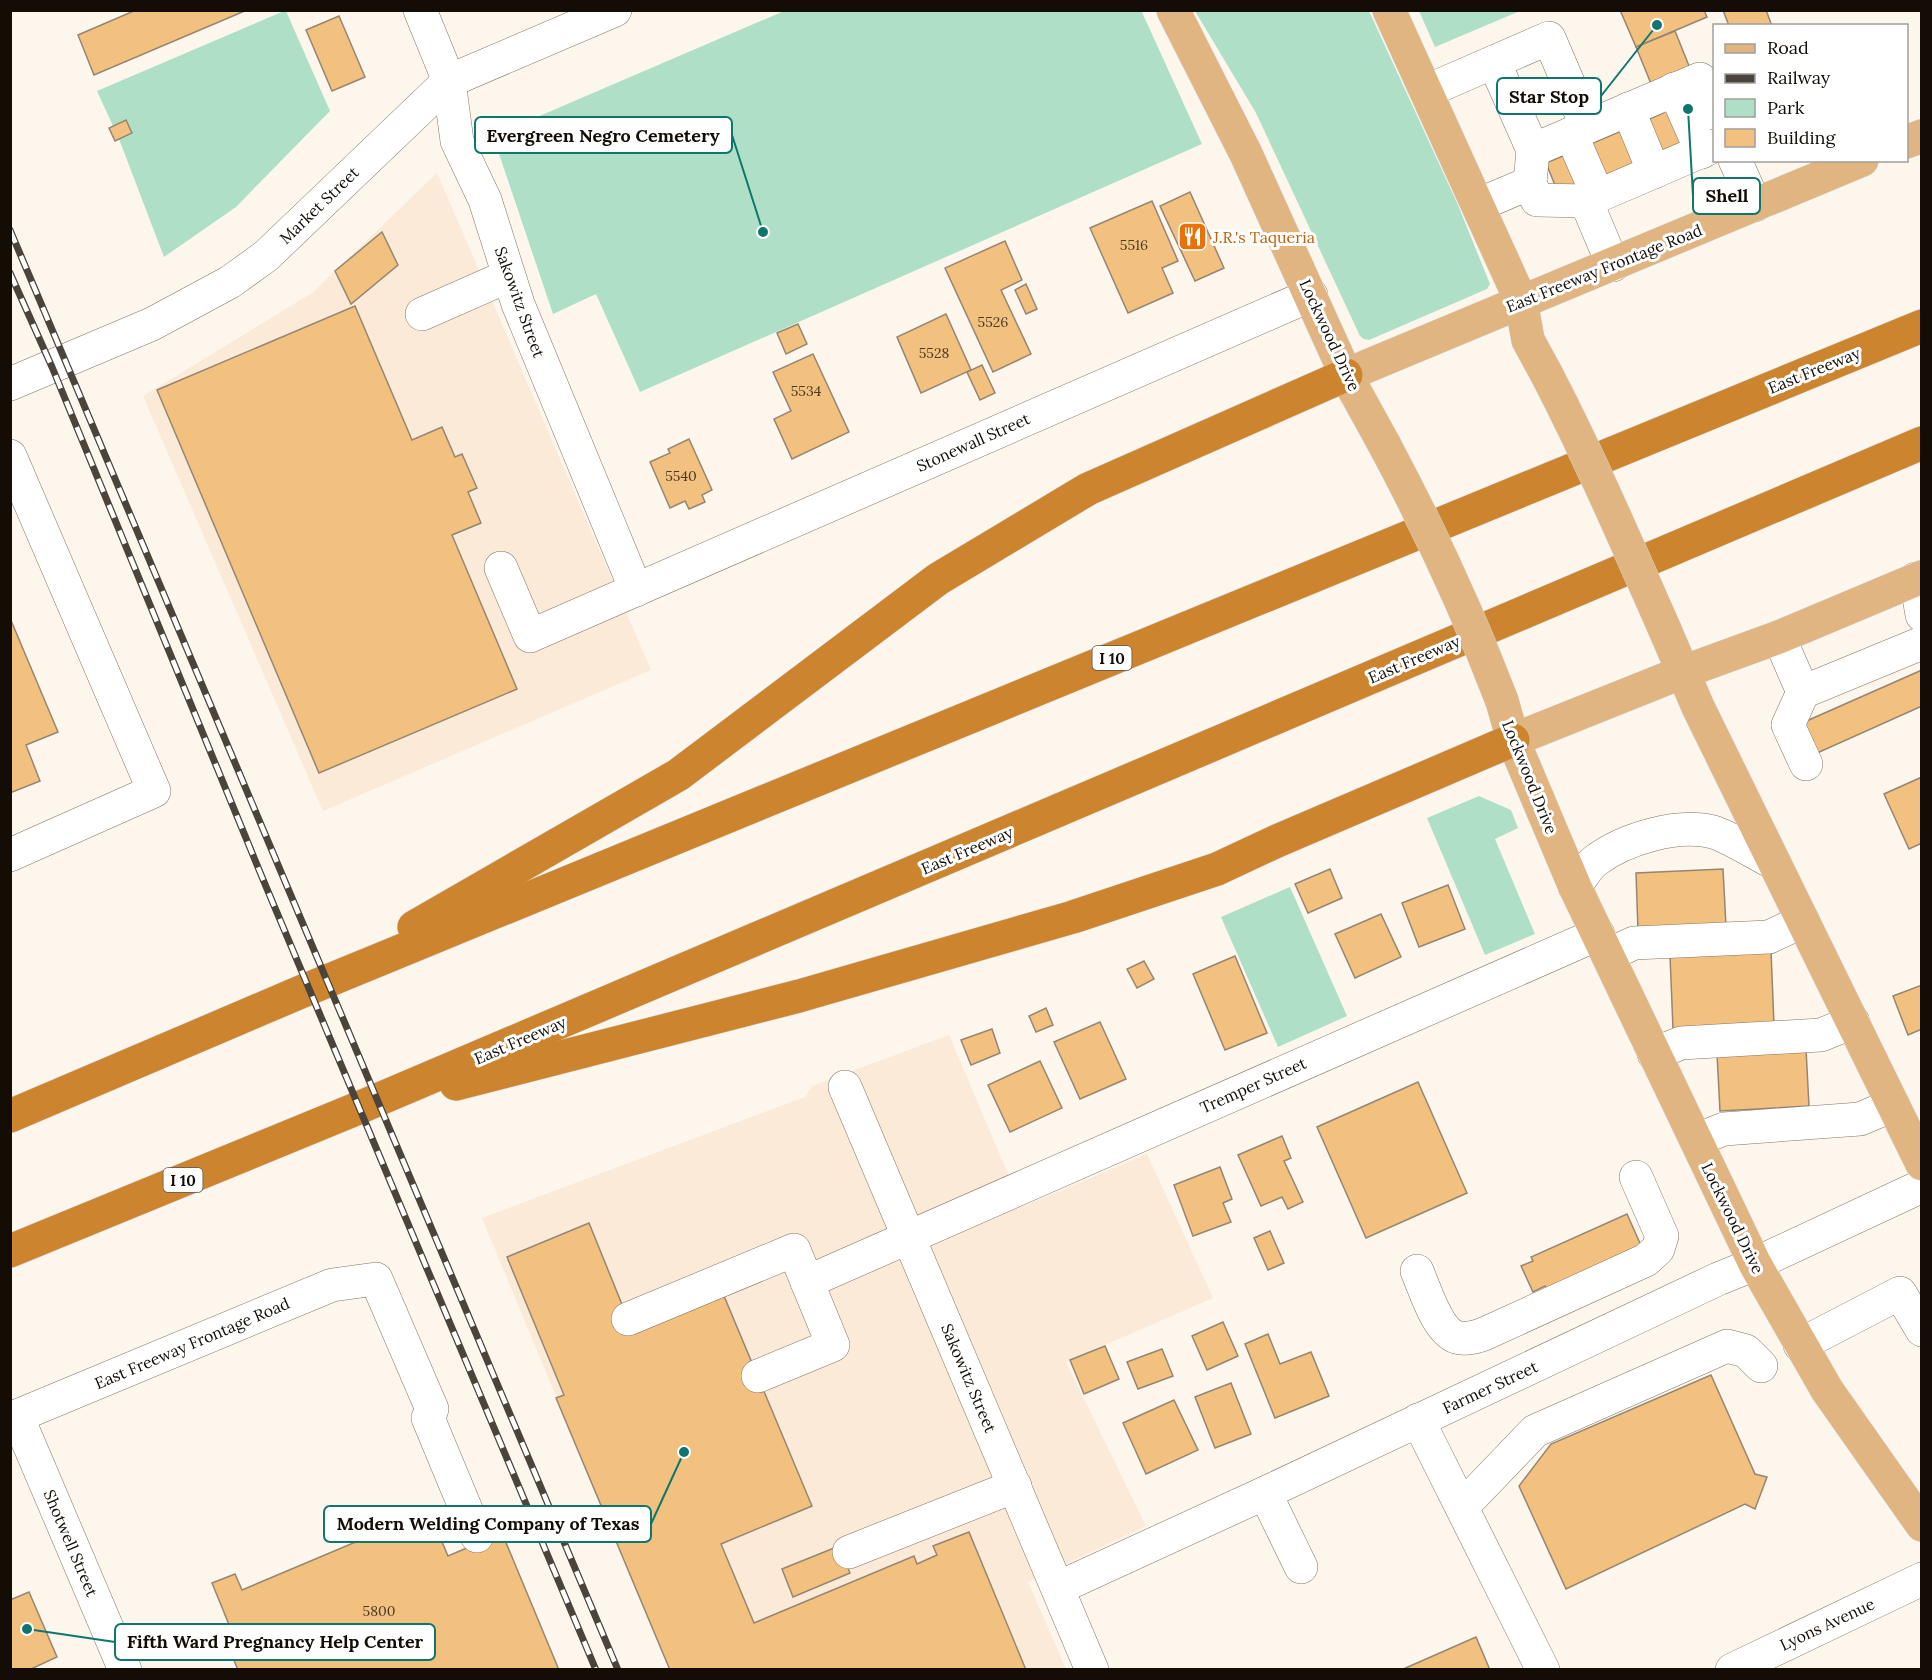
<svg xmlns="http://www.w3.org/2000/svg" width="1932" height="1680" font-family="Lora,serif">
<rect width="100%" height="100%" fill="#fdf6ed"/>
<!-- industrial -->
<g fill="#fbead8">
<polygon points="437,173 651,670 323,811 143,396 312,293"/>
<polygon points="949,1035 1022,1207 1147,1154 1213,1298 1066,1362 1146,1526 1028,1582 1066,1669 669,1669 482,1218 805,1097 812,1086"/>
</g>
<!-- green -->
<g fill="#afe0c7">
<polygon points="1141,10 1202,144 640,392 596,294 553,314 493,136 784,11"/>
<polygon points="284,11 286,11 330,111 236,207 164,257 119,139 132,132 126,120 113,126 97,91"/>
<polygon points="1195,11 1369,11 1458,205 1490,284 1487,289 1369,340 1364,339 1360,336 1256,113"/>
<polygon points="1419,11 1520,11 1435,47"/>
<polygon points="1479,796 1511,810 1518,828 1495,839 1535,934 1485,955 1427,818"/>
<polygon points="1290,887 1347,1016 1278,1047 1221,917"/>
</g>
<!-- building -->
<g fill="#f3c17f" stroke="#968571" stroke-width="1.5">
<polygon points="136,10 247,10 94,75 78,35"/>
<polygon points="1620,10 1704,10 1707,17 1636,47"/>
<polygon points="1723,10 1766,10 1772,26 1729,26"/>
<polygon points="339,16 365,77 332,91 306,30"/>
<polygon points="1675,31 1714,128 1559,195 1546,163 1663,113 1636,47"/>
<polygon points="126,120 132,133 115,141 109,128"/>
<polygon points="1190,192 1224,268 1195,281 1160,206"/>
<polygon points="1152,201 1178,261 1162,268 1173,293 1128,313 1090,228"/>
<polygon points="382,232 398,265 351,304 335,271"/>
<polygon points="1005,241 1022,280 1001,290 1031,354 993,372 945,268"/>
<polygon points="1026,284 1037,309 1026,314 1015,290"/>
<polygon points="355,306 412,440 442,427 455,457 462,454 477,488 468,492 481,523 452,535 517,689 319,773 157,390"/>
<polygon points="946,314 971,370 921,393 897,337"/>
<polygon points="798,324 807,344 786,354 777,333"/>
<polygon points="813,354 849,432 792,459 774,419 791,411 773,372"/>
<polygon points="982,365 995,393 980,400 967,372"/>
<polygon points="689,439 712,490 702,495 705,502 689,509 685,501 670,508 650,462 670,453 668,449"/>
<polygon points="10,618 58,732 26,745 40,781 10,793"/>
<polygon points="1922,670 1922,706 1815,754 1802,723"/>
<polygon points="1922,777 1922,843 1909,849 1884,794"/>
<polygon points="1330,869 1342,898 1308,913 1295,884"/>
<polygon points="1723,869 1726,926 1638,930 1636,873"/>
<polygon points="1448,885 1465,929 1419,947 1402,903"/>
<polygon points="1381,914 1401,957 1355,978 1335,934"/>
<polygon points="1771,951 1774,1025 1673,1029 1670,956"/>
<polygon points="1235,956 1267,1033 1225,1050 1193,974"/>
<polygon points="1144,961 1154,979 1137,988 1127,969"/>
<polygon points="1922,985 1922,1029 1908,1035 1893,996"/>
<polygon points="1046,1008 1053,1025 1036,1032 1029,1016"/>
<polygon points="1100,1022 1126,1079 1080,1099 1054,1042"/>
<polygon points="992,1029 1000,1053 971,1065 961,1040"/>
<polygon points="1806,1049 1809,1106 1720,1111 1717,1054"/>
<polygon points="1040,1061 1062,1108 1010,1132 988,1085"/>
<polygon points="1418,1082 1467,1193 1366,1238 1317,1127"/>
<polygon points="1282,1136 1291,1158 1284,1161 1303,1202 1288,1209 1282,1197 1261,1206 1238,1155"/>
<polygon points="1220,1167 1232,1199 1223,1203 1231,1222 1193,1236 1174,1185"/>
<polygon points="1627,1214 1643,1250 1548,1292 1545,1286 1533,1292 1521,1266 1533,1261 1531,1257"/>
<polygon points="589,1223 634,1334 724,1296 812,1506 721,1544 754,1623 914,1556 917,1564 937,1555 933,1546 969,1532 1026,1670 670,1670 556,1398 564,1395 507,1257"/>
<polygon points="1270,1231 1284,1263 1268,1270 1254,1238"/>
<polygon points="1223,1322 1238,1356 1207,1370 1192,1336"/>
<polygon points="1268,1334 1280,1364 1311,1352 1329,1396 1275,1418 1245,1344"/>
<polygon points="1105,1346 1119,1379 1084,1394 1070,1360"/>
<polygon points="1162,1349 1173,1376 1138,1389 1127,1362"/>
<polygon points="1711,1375 1755,1474 1767,1477 1755,1509 1745,1504 1566,1589 1519,1486 1551,1444"/>
<polygon points="1231,1383 1251,1434 1215,1448 1195,1397"/>
<polygon points="1174,1400 1198,1450 1146,1474 1123,1423"/>
<polygon points="429,1511 448,1556 502,1533 559,1670 238,1670 224,1636 232,1632 212,1583 235,1574 242,1590"/>
<polygon points="839,1546 850,1573 793,1597 782,1569"/>
<polygon points="29,1592 57,1657 29,1670 10,1670 10,1600"/>
<polygon points="1476,1637 1490,1670 1401,1670"/>
</g>
<g fill="none" stroke-linecap="round" stroke-linejoin="round">
<defs>
<g id="minor">
<polyline points="420,10 449,81 457,141 485,200 518,304 636,590"/>
<polyline points="1494,62 1533,150 1530,183 1537,200 1586,201"/>
<polyline points="1674,89 1702,152"/>
<polyline points="1427,91 1549,38 1587,127"/>
<polyline points="1628,109 1654,172"/>
<polyline points="1571,134 1598,196"/>
<polyline points="1533,150 1700,79 1714,113"/>
<polyline points="1735,160 1755,205"/>
<polyline points="1478,205 1530,183"/>
<polyline points="1613,265 1586,201 1714,146"/>
<polyline points="422,314 508,276"/>
<polyline points="10,384 152,324 230,282 266,256 449,81 615,10"/>
<polyline points="10,456 154,791 10,855"/>
<polyline points="501,568 530,636 1311,295"/>
<polyline points="1916,579 1922,615"/>
<polyline points="1779,637 1803,692"/>
<polyline points="1806,764 1788,725 1803,692 1922,643"/>
<path d="M1575 887C1581 879 1587 867 1595 861 1624 839 1677 823 1713 832 1728 836 1758 855 1774 863"/>
<polyline points="1608,955 1634,943 1769,937 1803,921"/>
<polyline points="1654,1054 1681,1043 1821,1035 1853,1022"/>
<polyline points="845,1087 1092,1670"/>
<polyline points="1696,1140 1724,1129 1860,1119 1893,1105"/>
<path d="M1417 1271C1425 1289 1438 1335 1460 1338 1468 1339 1476 1337 1484 1334L1646 1260 1658 1249 1662 1236 1636 1177"/>
<polyline points="807,1282 1598,934"/>
<polyline points="628,1319 794,1250 833,1345 758,1376"/>
<polyline points="1800,1345 1900,1293 1922,1330"/>
<polyline points="17,1416 125,1670"/>
<polyline points="10,1419 332,1285 376,1279 432,1409 428,1418 477,1536"/>
<polyline points="1418,1420 1543,1670"/>
<polyline points="1265,1493 1301,1567"/>
<polyline points="1462,1507 1535,1431 1727,1346 1746,1351 1761,1366"/>
<polyline points="849,1552 1015,1486"/>
<polyline points="1058,1588 1265,1493 1718,1279 1755,1264 1922,1186"/>
<polyline points="1732,1670 1922,1579"/>
</g>
<g id="major">
<polyline points="1173,10 1246,154 1346,375 1384,444"/>
<polyline points="1389,10 1521,301 1528,340 1547,375"/>
<polyline points="1906,142 1922,136"/>
<polyline points="1346,375 1862,160"/>
<polyline points="1665,630 1698,707 1922,1164"/>
<polyline points="1502,701 1513,740 1575,887 1755,1264 1827,1390 1922,1525"/>
<polyline points="1513,740 1683,672 1779,637 1922,577"/>
</g>
<g id="highway">
<polyline points="414,927 678,775 938,579 1088,489 1346,375"/>
<polyline points="456,1084 799,996 1073,917 1217,869 1277,841 1513,740"/>
<polyline points="10,1116 303,991 1922,326"/>
<polyline points="10,1251 356,1109 1922,443"/>
</g>
</defs>
<!-- minor casing -->
<use href="#minor" stroke="#857460" stroke-width="34"/>
<!-- major casing -->
<use href="#major" stroke="#d5d3d2" stroke-width="34"/>
<!-- highway casing -->
<use href="#highway" stroke="#d5d3d2" stroke-width="34"/>
<!-- minor -->
<use href="#minor" stroke="#fff" stroke-width="33"/>
<!-- major -->
<use href="#major" stroke="#e0b582" stroke-width="33"/>
<!-- highway -->
<use href="#highway" stroke="#cc842e" stroke-width="33"/>
<defs>
<g id="rail">
<polyline points="10,230 618,1670"/>
<polyline points="10,273 52,367 262,877 596,1670"/>
</g>
</defs>
<!-- rail casing -->
<use href="#rail" stroke="#4a443c" stroke-width="7"/>
<!-- rail -->
<use href="#rail" stroke="#fff" stroke-width="4.5" stroke-dasharray="14" stroke-linecap="butt"/>
<defs>
<g id="major-bridge">
<path d="M1547 375C1590 458 1627 544 1665 630"/>
<path d="M1384 444C1429 528 1468 612 1502 701"/>
</g>
</defs>
<!-- major-bridge casing -->
<use href="#major-bridge" stroke="#d5d3d2" stroke-width="34" stroke-linecap="butt"/>
<!-- major-bridge -->
<use href="#major-bridge" stroke="#e0b582" stroke-width="33"/>
</g>
<!-- icons -->
<defs>
<symbol id="restaurant-square" viewBox="-11 -11 22 22"><rect x="-9" y="-9" width="18" height="18" rx="4" fill="#e8710a" stroke="#fff"/><path d="M-5-6h1v4h1v-4h1v4h1v-4h1v5L-1.5 .5V6h-2V.5L-5-1ZM5-6V6H3V1.5H1.5Q1.5-4 5-6Z" fill="#fff"/></symbol>
</defs>
<g fill-rule="evenodd">
<use href="#restaurant-square" x="1176" y="220" width="33" height="33"/>
</g>
<g text-anchor="middle" dominant-baseline="central" stroke-width="6" stroke-linejoin="round" paint-order="stroke">
<!-- number labels -->
<g font-size="14" fill="#4b3a24">
<text x="1134" y="245">5516</text>
<text x="993" y="322">5526</text>
<text x="934" y="353">5528</text>
<text x="806" y="391">5534</text>
<text x="681" y="476">5540</text>
<text x="379" y="1611">5800</text>
</g>
<!-- shield labels -->
<g fill="#fff" stroke="#5a5651" stroke-width="1.5">
<rect x="1092.5" y="646" width="39" height="24" rx="4.5"/>
<rect x="163.5" y="1168" width="39" height="24" rx="4.5"/>
</g>
<g font-size="15" font-weight="bold" fill="#130d06">
<text x="1112" y="658">I 10</text>
<text x="183" y="1180">I 10</text>
</g>
<!-- street labels -->
<g font-size="16" fill="#130d06" stroke="#fff">
<text transform="translate(319 205) rotate(-44)">Market Street</text>
<text transform="translate(1604 268) rotate(-22)">East Freeway Frontage Road</text>
<text transform="translate(520 302) rotate(70)">Sakowitz Street</text>
<text transform="translate(1330 335) rotate(65)">Lockwood Drive</text>
<text transform="translate(1814 370) rotate(-22)">East Freeway</text>
<text transform="translate(973 442) rotate(-24)">Stonewall Street</text>
<text transform="translate(1414 659) rotate(-23)">East Freeway</text>
<text transform="translate(1530 777) rotate(68)">Lockwood Drive</text>
<text transform="translate(967 850) rotate(-23)">East Freeway</text>
<text transform="translate(520 1040) rotate(-23)">East Freeway</text>
<text transform="translate(1253 1085) rotate(-24)">Tremper Street</text>
<text transform="translate(1733 1218) rotate(64)">Lockwood Drive</text>
<text transform="translate(192 1343) rotate(-23)">East Freeway Frontage Road</text>
<text transform="translate(969 1378) rotate(67)">Sakowitz Street</text>
<text transform="translate(1490 1387) rotate(-25)">Farmer Street</text>
<text transform="translate(71 1543) rotate(67)">Shotwell Street</text>
<text transform="translate(1827 1624) rotate(-25)">Lyons Avenue</text>
</g>
<!-- food labels -->
<g font-size="16" fill="#c56008" stroke="#fff" text-anchor="start">
<text x="1213" y="237">J.R.'s Taqueria</text>
</g>
</g>
<!-- callouts -->
<path fill="none" stroke="#0f766e" stroke-width="2" d="M1657 25L1601 96M763 232L732 135M1688 109L1693 196M684 1452L651 1524M27 1629L115 1642"/>
<g fill="#0f766e" stroke="#fff" stroke-width="2">
<circle cx="1657" cy="25" r="6"/>
<circle cx="763" cy="232" r="6"/>
<circle cx="1688" cy="109" r="6"/>
<circle cx="684" cy="1452" r="6"/>
<circle cx="27" cy="1629" r="6"/>
</g>
<g fill="#fff" stroke="#0f766e" stroke-width="2">
<rect x="1497" y="78" width="104" height="36" rx="6"/>
<rect x="475" y="117" width="257" height="36" rx="6"/>
<rect x="1693" y="178" width="67" height="36" rx="6"/>
<rect x="324" y="1506" width="327" height="36" rx="6"/>
<rect x="115" y="1624" width="320" height="36" rx="6"/>
</g>
<g font-size="18" text-anchor="middle" font-weight="bold" fill="#130d06">
<text x="1549" y="103">Star Stop</text>
<text x="603" y="142">Evergreen Negro Cemetery</text>
<text x="1727" y="202">Shell</text>
<text x="488" y="1530">Modern Welding Company of Texas</text>
<text x="275" y="1648">Fifth Ward Pregnancy Help Center</text>
</g>
<!-- border -->
<rect width="1932" height="1680" fill="none" stroke="#130d06" stroke-width="24"/>
<!-- legend -->
<rect x="1713" y="24" width="195" height="138" fill="#ffffff" stroke="#a19e9b" stroke-width="1.5"/>
<rect x="1725" y="44" width="30" height="9" fill="#e0b582" stroke="#a19e9b" stroke-width="1.5"/>
<text x="1767" y="54" font-size="18" fill="#130d06">Road</text>
<rect x="1725" y="74" width="30" height="9" fill="#4a443c" stroke="#a19e9b" stroke-width="1.5"/>
<text x="1767" y="84" font-size="18" fill="#130d06">Railway</text>
<rect x="1725" y="99" width="30" height="18" fill="#afe0c7" stroke="#a19e9b" stroke-width="1.5"/>
<text x="1767" y="114" font-size="18" fill="#130d06">Park</text>
<rect x="1725" y="129" width="30" height="18" fill="#f3c17f" stroke="#a19e9b" stroke-width="1.5"/>
<text x="1767" y="144" font-size="18" fill="#130d06">Building</text>
</svg>
